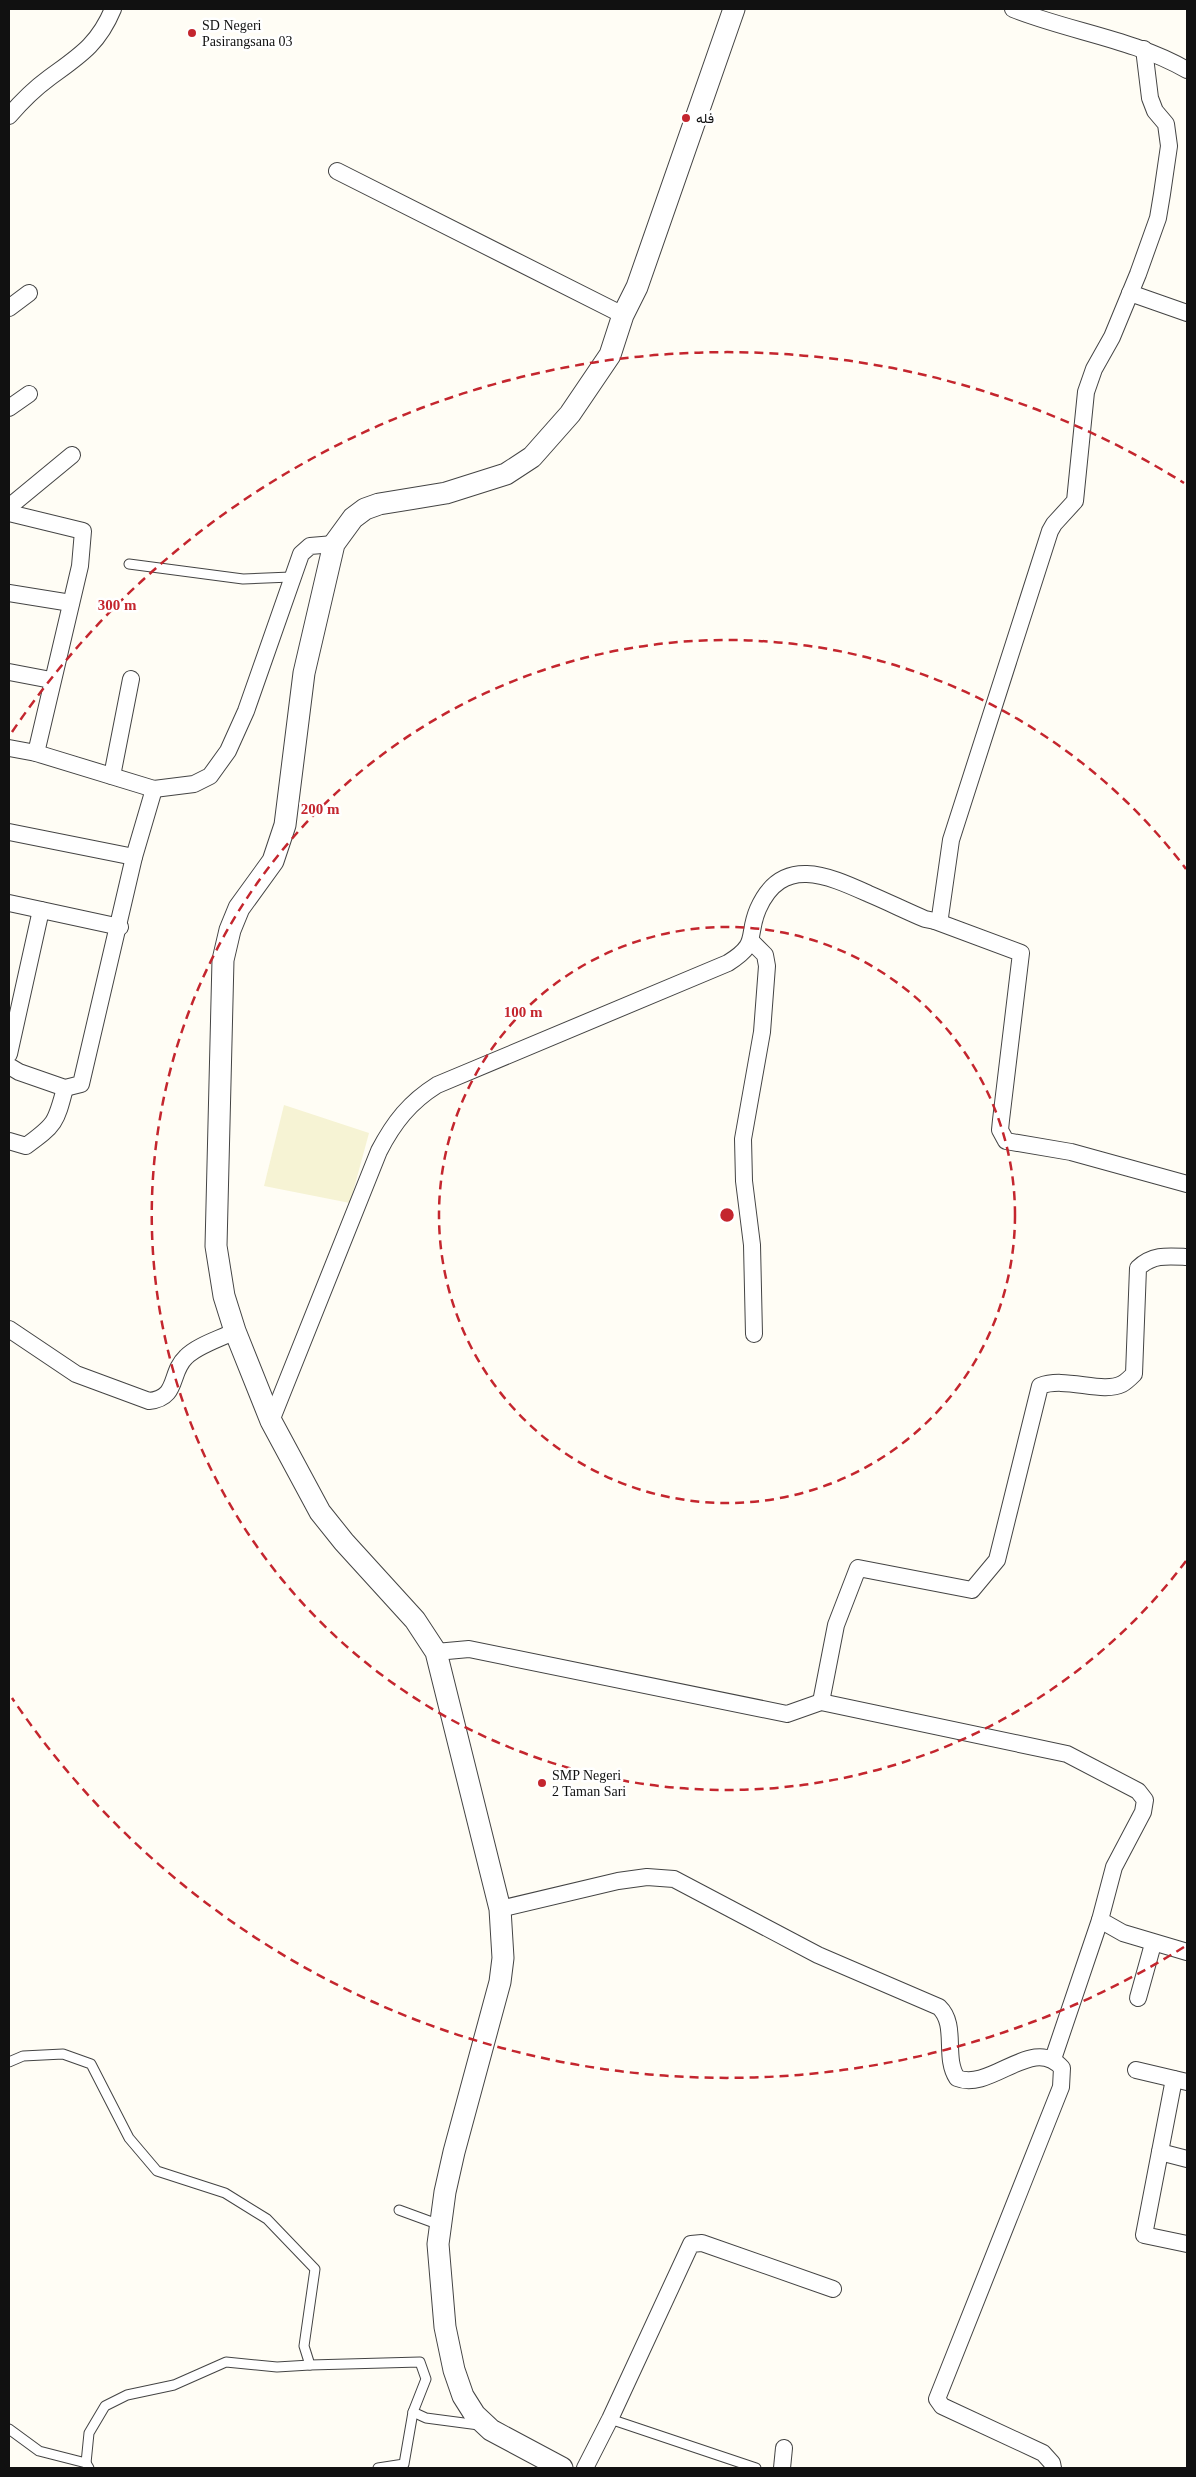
<svg xmlns="http://www.w3.org/2000/svg" width="1196" height="2477" font-family="'Times New Roman',Vazirmatn,serif">
<rect width="100%" height="100%" fill="#fffdf5"/>
<!-- farmland -->
<polygon fill="#f6f3d4" points="284,1105 369,1133 350,1203 264,1186"/>
<g fill="none" stroke-linecap="round" stroke-linejoin="round">
<defs>
<g id="service">
<polyline points="129,564 243,579 291,577"/>
<polyline points="9,2062 23,2056 63,2054 91,2064 129,2138 157,2171 225,2193 267,2219 315,2269 304,2346 310,2365 420,2362 426,2379 413,2412 426,2418 479,2425"/>
<polyline points="399,2210 440,2225"/>
<polyline points="610,2419 756,2468"/>
<polyline points="9,2429 39,2451 86,2463 89,2468"/>
<polyline points="86,2463 89,2433 105,2406 127,2395 174,2385 226,2362 277,2367 310,2365"/>
<polyline points="378,2468 404,2464 413,2412"/>
</g>
<g id="minor">
<path d="M1013 9C1071 32 1133 39 1187 70"/>
<path d="M9 116C21 102 34 89 49 78 79 56 98 45 113 9"/>
<polyline points="337,171 623,315"/>
<polyline points="1130,293 1187,313"/>
<polyline points="9,308 29,293"/>
<polyline points="9,408 29,394"/>
<polyline points="9,507 72,455"/>
<polyline points="9,513 83,531 80,566 36,753"/>
<polyline points="9,593 71,603"/>
<polyline points="9,672 51,680"/>
<polyline points="9,748 36,753 154,789 134,857 81,1084 65,1088 19,1072 9,1066"/>
<polyline points="112,776 131,679"/>
<polyline points="154,789 194,784 210,776 228,751 246,711 301,554 310,546 334,544"/>
<polyline points="9,832 134,857"/>
<polyline points="9,903 120,927"/>
<polyline points="935,921 1021,953 1001,1120 1000,1130 1006,1141 1071,1152 1187,1184"/>
<polyline points="751,941 765,955 767,966 762,1032 743,1139 744,1181 752,1245 754,1334"/>
<polyline points="9,1054 41,910"/>
<path d="M9 1141 26 1146C55 1125 56 1123 65 1088"/>
<path d="M9 1329 76 1374 149 1401C179 1398 169 1373 186 1357 198 1345 220 1339 235 1331"/>
<path d="M271 1421 379 1151C394 1122 410 1102 437 1085L728 963C760 943 746 937 758 909 782 854 829 876 869 894 888 902 906 911 925 919L935 921 940 917 951 840 1050 531 1054 524 1075 501 1086 392 1094 369 1112 337 1138 274 1158 218 1162 194 1169 146 1166 124 1155 111 1150 98 1144 49"/>
<polyline points="436,1652 469,1649 787,1714 821,1702 1067,1754 1138,1791 1145,1800 1143,1812 1114,1867 1100,1920 1123,1933 1187,1952"/>
<path d="M821 1702 836 1625 858 1568 972 1590 997 1560 1040 1386C1065 1376 1102 1394 1122 1384 1126 1382 1131 1377 1134 1374L1138 1268C1153 1254 1168 1256 1187 1257"/>
<path d="M500 1909 618 1881 647 1877 674 1879 818 1955 939 2007C958 2025 943 2057 957 2078 991 2092 1033 2034 1062 2068L1061 2087 937 2399 942 2406 1043 2453 1052 2463 1053 2468"/>
<polyline points="1138,1998 1153,1944"/>
<polyline points="1053,2059 1100,1920"/>
<polyline points="1136,2070 1187,2082"/>
<polyline points="1174,2079 1144,2235 1187,2244"/>
<polyline points="1160,2152 1187,2159"/>
<polyline points="585,2468 610,2419 691,2244 702,2243 833,2289"/>
<polyline points="782,2468 784,2448"/>
</g>
<polyline id="tertiary" points="562,2468 491,2430 475,2415 463,2396 454,2370 445,2327 438,2244 445,2192 454,2152 500,1982 503,1958 500,1909 436,1652 415,1620 344,1542 320,1512 271,1421 235,1331 224,1296 216,1246 223,960 230,930 239,908 273,861 285,825 304,673 334,544 353,518 365,509 379,504 446,493 506,474 532,457 570,414 610,355 623,315 637,287 734,9"/>
</defs>
<!-- service casing -->
<use href="#service" stroke="#444" stroke-width="11"/>
<!-- minor casing -->
<use href="#minor" stroke="#444" stroke-width="18"/>
<!-- tertiary casing -->
<use href="#tertiary" stroke="#444" stroke-width="23"/>
<!-- service -->
<use href="#service" stroke="#fff" stroke-width="9"/>
<!-- minor -->
<use href="#minor" stroke="#fff" stroke-width="16"/>
<!-- tertiary -->
<use href="#tertiary" stroke="#fff" stroke-width="21"/>
</g>
<!-- distance rings -->
<g fill="none" stroke="#c4262e" stroke-width="2.5" stroke-dasharray="9 6">
<circle cx="727" cy="1215" r="288"/>
<path d="M1186 1561A575 575 0 1 1 1186 869"/>
<path d="M1184 1947A863 863 0 0 1 12 1698M12 732A863 863 0 0 1 1184 483"/>
</g>
<!-- markers -->
<g fill="#c4262e" stroke="#fff" stroke-width="2">
<circle cx="192" cy="33" r="5"/>
<circle cx="686" cy="118" r="5"/>
<circle cx="542" cy="1783" r="5"/>
</g>
<g text-anchor="middle" dominant-baseline="central" stroke-width="5" stroke-linejoin="round" paint-order="stroke">
<!-- poi labels -->
<g font-size="14" fill="#111" stroke="#fff" text-anchor="start">
<text x="202" y="25">SD Negeri<tspan x="202" dy="16">Pasirangsana 03</tspan></text>
<text x="696" y="118">فله</text>
<text x="552" y="1775">SMP Negeri<tspan x="552" dy="16">2 Taman Sari</tspan></text>
</g>
</g>
<circle cx="727" cy="1215" r="8" fill="#c4262e" stroke="#fff" stroke-width="2.5"/>
<g font-size="15" text-anchor="middle" font-weight="bold" fill="#c4262e" stroke="#fff" stroke-width="5" stroke-linejoin="round" paint-order="stroke">
<text x="117" y="610">300 m</text>
<text x="320" y="814">200 m</text>
<text x="523" y="1017">100 m</text>
</g>
<!-- border -->
<rect width="1196" height="2477" fill="none" stroke="#111111" stroke-width="20"/>
</svg>
